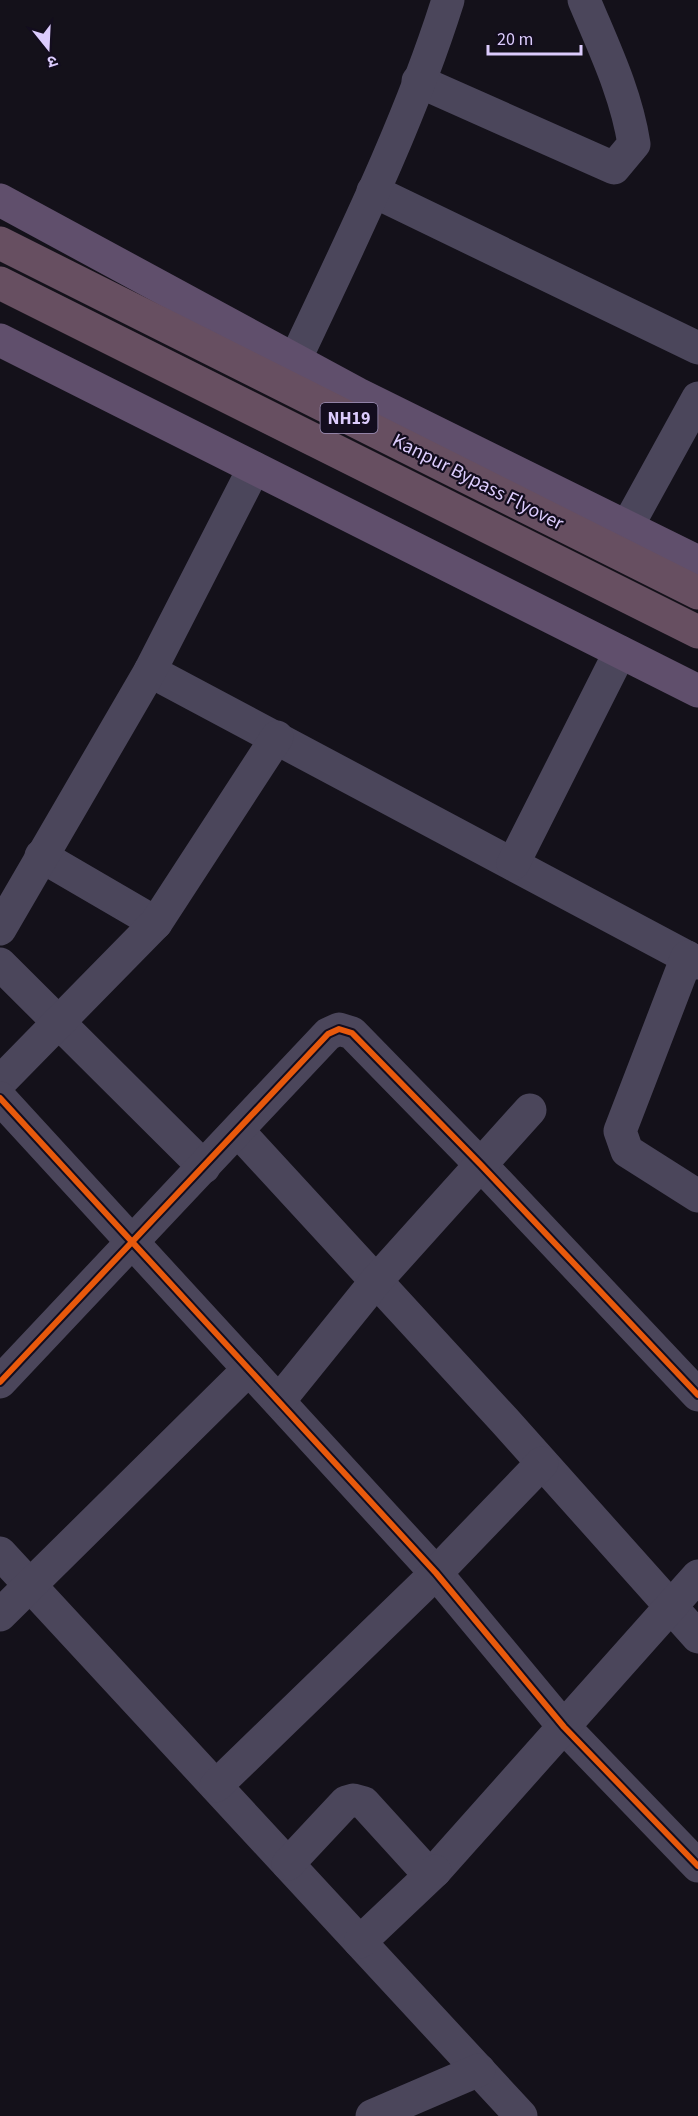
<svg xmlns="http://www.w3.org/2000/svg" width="698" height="2116" font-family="'Source Sans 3','Noto Sans Devanagari',sans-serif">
<rect width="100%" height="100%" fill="#14111a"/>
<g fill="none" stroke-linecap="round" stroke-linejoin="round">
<!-- minor -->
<g stroke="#4b465b" stroke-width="33">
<path d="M418 81 614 168 634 144C626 93 604 48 584 0"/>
<polyline points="373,191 698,348"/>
<path d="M295 360C350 243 409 124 448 0"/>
<polyline points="627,527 698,398"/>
<polyline points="150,671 698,963"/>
<polyline points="41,856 156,923"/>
<polyline points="513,864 620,652"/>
<polyline points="0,929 150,671 254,468"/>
<polyline points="687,957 620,1131 627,1151 698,1196"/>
<polyline points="0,964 204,1167"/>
<polyline points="0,1082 156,923 277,737"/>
<polyline points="0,1098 436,1573 564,1727 698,1866"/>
<polyline points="238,1131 504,1420 698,1637"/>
<polyline points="0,1382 328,1034 339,1029 352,1033 481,1165 698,1395"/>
<polyline points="279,1401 376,1281 530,1110"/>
<polyline points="0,1553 521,2116"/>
<polyline points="0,1615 249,1369"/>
<polyline points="216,1786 436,1573 542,1463"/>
<polyline points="288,1864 346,1802 353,1800 364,1803 425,1870 435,1871 698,1576"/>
<polyline points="360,1942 435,1871"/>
<polyline points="372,2116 479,2070"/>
</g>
<!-- major -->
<g stroke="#604f6c" stroke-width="33">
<polyline points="0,200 358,394 698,562"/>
<polyline points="0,340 698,691"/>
</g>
<!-- highway -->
<g stroke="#674f61" stroke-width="33">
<polyline points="0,243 698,593"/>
<polyline points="0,283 698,632"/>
</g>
<defs>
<g id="cycleway">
<polyline points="0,1098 436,1573 564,1727 698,1866"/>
<polyline points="0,1382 328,1034 339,1029 352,1033 481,1165 698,1395"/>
</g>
</defs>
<!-- cycleway casing -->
<use href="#cycleway" stroke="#130d1e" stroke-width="10"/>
<!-- cycleway -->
<use href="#cycleway" stroke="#e8590c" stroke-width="6"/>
</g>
<g text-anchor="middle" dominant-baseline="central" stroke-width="4.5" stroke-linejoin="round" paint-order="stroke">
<!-- shield labels -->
<rect fill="#130d1e" stroke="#a093ba" stroke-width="1.5" x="320.5" y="403" width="57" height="30" rx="4.5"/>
<g font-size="18" font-weight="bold" fill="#dcccfd">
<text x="349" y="418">NH19</text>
</g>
<!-- street labels -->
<g font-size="20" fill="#dcccfd" stroke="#130d1e">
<text transform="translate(478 482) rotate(27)">Kanpur Bypass Flyover</text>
</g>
</g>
<!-- north arrow -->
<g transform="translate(48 48) rotate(162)" stroke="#130d1e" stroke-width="4.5" paint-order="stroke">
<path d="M0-4.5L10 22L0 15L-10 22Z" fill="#dcccfd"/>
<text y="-9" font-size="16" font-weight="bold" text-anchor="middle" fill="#dcccfd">उ</text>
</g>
<!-- scale -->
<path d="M488 45v9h93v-9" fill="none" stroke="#dcccfd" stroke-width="3"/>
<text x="497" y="45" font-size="18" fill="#dcccfd" stroke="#130d1e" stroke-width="4.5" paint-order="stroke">20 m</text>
</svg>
